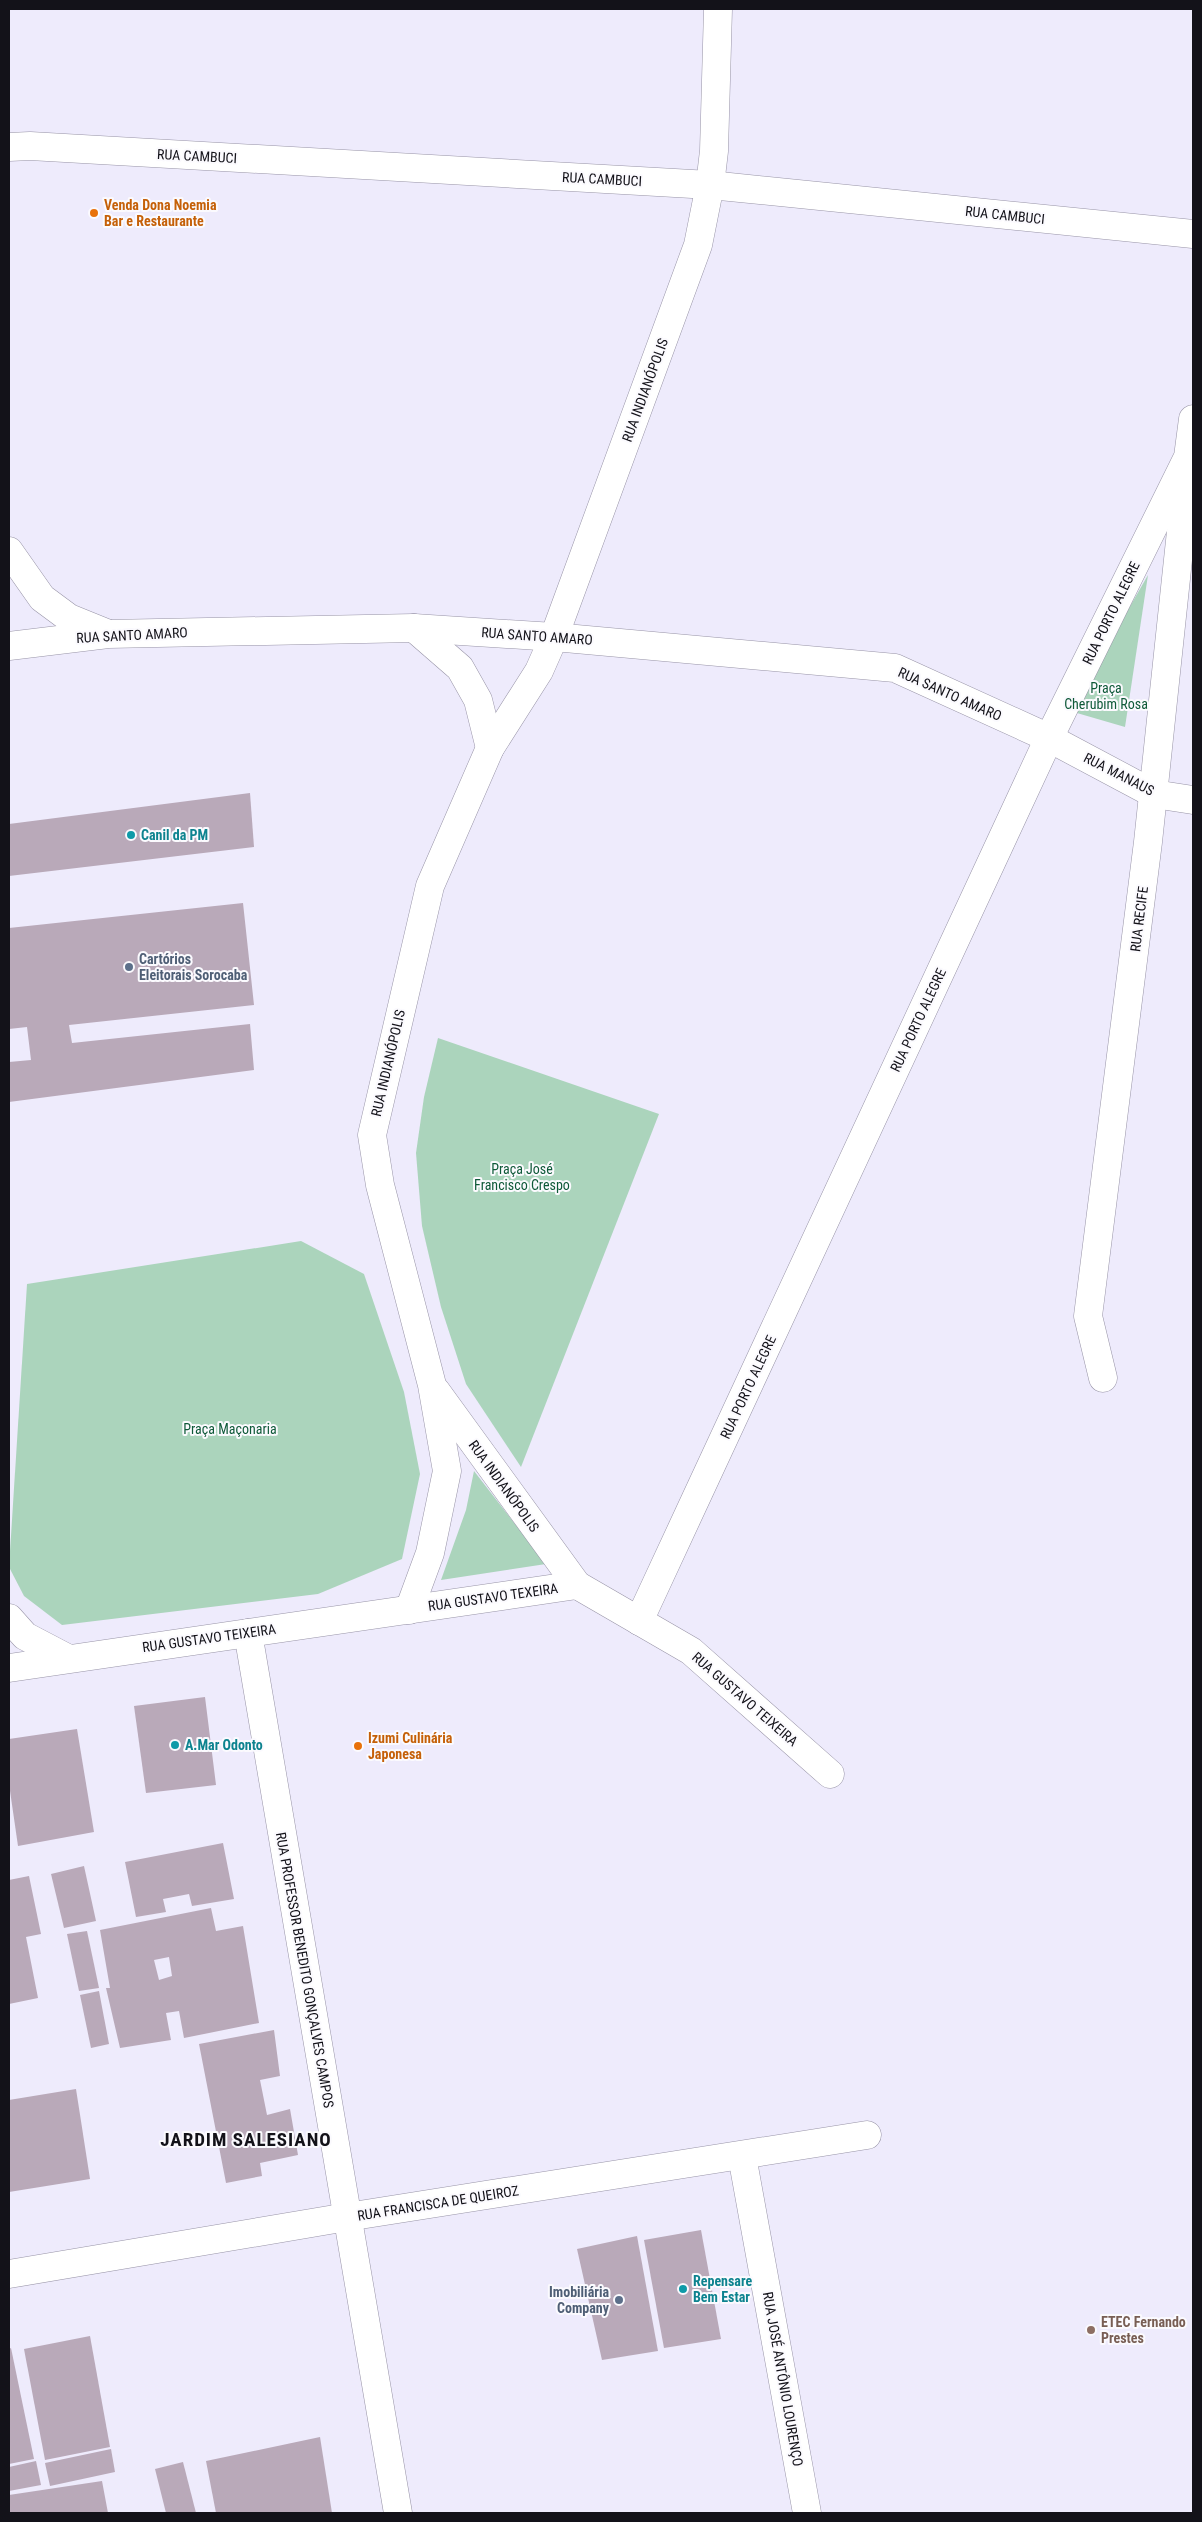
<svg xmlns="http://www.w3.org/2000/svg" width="1202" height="2522" font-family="'Roboto Condensed',sans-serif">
<rect width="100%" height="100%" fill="#eeebfc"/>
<!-- green -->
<g fill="#abd4bc">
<polygon points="1148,575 1125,727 1070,711"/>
<polygon points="438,1038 659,1114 521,1467 466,1384 441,1307 422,1226 416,1153 424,1097"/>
<polygon points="301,1241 364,1274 404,1392 420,1474 402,1559 318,1594 62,1625 24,1596 9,1567 27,1284"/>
<polygon points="474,1471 546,1564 441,1580 466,1510"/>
</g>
<!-- building -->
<g fill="#b9a9b9" fill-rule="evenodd">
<polygon points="250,793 254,847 9,876 9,824"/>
<polygon points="243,903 254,1005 69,1025 72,1043 250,1024 254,1070 9,1102 9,1062 31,1060 27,1027 9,1029 9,928"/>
<polygon points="205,1697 216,1785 146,1793 134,1706"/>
<polygon points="77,1729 94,1832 18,1846 9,1784 9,1739"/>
<polygon points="223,1843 234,1899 192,1906 189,1894 163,1899 166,1912 136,1917 125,1862"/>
<polygon points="84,1866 96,1921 64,1928 51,1874"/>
<polygon points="29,1876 41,1934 26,1937 38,1998 9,2004 9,1880"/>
<path d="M211 1908 216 1931 243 1926 259 2023 184 2038 179 2011 166 2013 171 2040 120 2048 106 1988H110L100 1930ZM169 1957 172 1976 159 1980 154 1960Z"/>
<polygon points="87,1931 99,1988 79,1991 67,1934"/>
<polygon points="99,1991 109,2044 91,2048 80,1995"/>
<polygon points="274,2030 280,2076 260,2080 267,2115 290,2109 298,2155 260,2163 262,2176 226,2183 199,2044"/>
<polygon points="76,2089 90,2179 9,2192 9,2100"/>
<polygon points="701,2230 721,2339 664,2348 644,2240"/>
<polygon points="637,2236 658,2351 602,2360 577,2249"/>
<polygon points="90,2336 110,2447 45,2460 24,2349"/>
<polygon points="11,2348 34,2459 9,2464 9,2349"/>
<polygon points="320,2437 332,2513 216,2513 206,2461"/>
<polygon points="111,2449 115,2472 50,2486 45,2463"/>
<polygon points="36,2461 41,2485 9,2491 9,2467"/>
<polygon points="183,2462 196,2513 166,2513 155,2469"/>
<polygon points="102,2481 108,2513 9,2513 9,2495"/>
</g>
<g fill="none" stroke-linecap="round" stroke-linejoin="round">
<defs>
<g id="minor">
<polyline points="9,147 30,146 710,185 1193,234"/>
<polyline points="9,551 42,598 69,618 106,633"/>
<polyline points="414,628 460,668 478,700 490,748"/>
<polyline points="9,646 108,634 414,628 554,637 895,668 1049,738 1154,794 1193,800"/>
<polyline points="1103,1378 1088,1316 1148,842 1187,475"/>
<polyline points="436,1391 577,1585 691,1651 830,1774"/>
<polyline points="409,1610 430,1553 447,1471 432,1385 380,1185 372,1135 430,886 490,748 539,671 554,637 698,245 710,185 714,151 718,9"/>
<polyline points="9,1618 25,1636 67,1658"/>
<polyline points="639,1621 1049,738 1188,457 1193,419"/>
<polyline points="248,1633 398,2513"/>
<polyline points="9,1668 577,1585"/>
<polyline points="742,2156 807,2513"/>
<polyline points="9,2274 347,2217 867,2135"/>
</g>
</defs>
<!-- minor casing -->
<use href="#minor" stroke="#9894a7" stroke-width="29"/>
<!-- minor -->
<use href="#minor" stroke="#fff" stroke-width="28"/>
</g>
<!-- markers -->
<g fill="#e8710a" stroke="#fbfafe" stroke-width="2">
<circle cx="94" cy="213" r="5"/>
<circle cx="358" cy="1746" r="5"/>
</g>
<g fill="#0f9aa8" stroke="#fbfafe" stroke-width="2">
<circle cx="131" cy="835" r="5"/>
<circle cx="175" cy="1745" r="5"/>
<circle cx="683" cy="2289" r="5"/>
</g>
<g fill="#5c6f8a" stroke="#fbfafe" stroke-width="2">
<circle cx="129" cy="967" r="5"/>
<circle cx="619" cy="2300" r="5"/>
</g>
<circle fill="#8d6e63" stroke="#fbfafe" stroke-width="2" cx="1091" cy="2330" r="5"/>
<g text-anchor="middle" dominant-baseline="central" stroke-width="4" stroke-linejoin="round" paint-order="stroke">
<!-- street labels -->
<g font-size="14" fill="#131219" stroke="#fbfafe">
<text transform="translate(197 156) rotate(3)">RUA CAMBUCI</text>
<text transform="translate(602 179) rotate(3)">RUA CAMBUCI</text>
<text transform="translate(1005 215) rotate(6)">RUA CAMBUCI</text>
<text transform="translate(645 390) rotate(-70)">RUA INDIANÓPOLIS</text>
<text transform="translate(1111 613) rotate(-64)">RUA PORTO ALEGRE</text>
<text transform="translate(132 635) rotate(-3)">RUA SANTO AMARO</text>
<text transform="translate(537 636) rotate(4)">RUA SANTO AMARO</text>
<text transform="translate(950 694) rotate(24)">RUA SANTO AMARO</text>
<text transform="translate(1119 774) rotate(27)">RUA MANAUS</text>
<text transform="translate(1139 919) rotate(-83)">RUA RECIFE</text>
<text transform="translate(918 1020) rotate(-65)">RUA PORTO ALEGRE</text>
<text transform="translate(388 1063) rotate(-77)">RUA INDIANÓPOLIS</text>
<text transform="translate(748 1387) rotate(-65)">RUA PORTO ALEGRE</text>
<text transform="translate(504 1486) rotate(54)">RUA INDIANÓPOLIS</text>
<text transform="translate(493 1597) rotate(-8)">RUA GUSTAVO TEXEIRA</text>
<text transform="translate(209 1638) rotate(-8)">RUA GUSTAVO TEIXEIRA</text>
<text transform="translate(745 1699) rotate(41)">RUA GUSTAVO TEIXEIRA</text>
<text transform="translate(305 1970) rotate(80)">RUA PROFESSOR BENEDITO GONÇALVES CAMPOS</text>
<text transform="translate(438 2203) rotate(-9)">RUA FRANCISCA DE QUEIROZ</text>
<text transform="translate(783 2379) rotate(80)">RUA JOSÉ ANTÔNIO LOURENÇO</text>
</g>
<!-- food labels -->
<g font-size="14" font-weight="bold" fill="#c56008" stroke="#fbfafe" text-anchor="start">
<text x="104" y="205">Venda Dona Noemia<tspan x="104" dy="16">Bar e Restaurante</tspan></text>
<text x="368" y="1738">Izumi Culinária<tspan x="368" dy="16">Japonesa</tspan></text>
</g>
<!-- park labels -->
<g font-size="14" fill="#0e5938" stroke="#fbfafe">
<text x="1106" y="688">Praça<tspan x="1106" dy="16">Cherubim Rosa</tspan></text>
<text x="522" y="1169">Praça José<tspan x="522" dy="16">Francisco Crespo</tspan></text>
<text x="230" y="1429">Praça Maçonaria</text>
</g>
<!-- culture labels -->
<g font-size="14" font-weight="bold" fill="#0d838f" stroke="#fbfafe" text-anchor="start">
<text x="141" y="835">Canil da PM</text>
<text x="185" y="1745">A.Mar Odonto</text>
<text x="693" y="2281">Repensare<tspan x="693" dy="16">Bem Estar</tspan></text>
</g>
<!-- service labels -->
<g font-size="14" font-weight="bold" fill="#4e5e75" stroke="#fbfafe" text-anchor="start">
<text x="139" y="959">Cartórios<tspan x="139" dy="16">Eleitorais Sorocaba</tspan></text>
<text x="609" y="2292" text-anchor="end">Imobiliária<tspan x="609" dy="16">Company</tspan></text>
</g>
<!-- education labels -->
<g font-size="14" font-weight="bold" fill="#785e54" stroke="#fbfafe" text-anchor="start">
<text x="1101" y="2322">ETEC Fernando<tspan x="1101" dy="16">Prestes</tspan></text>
</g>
<!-- district labels -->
<g font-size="19" font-weight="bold" letter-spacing="1" fill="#131219" stroke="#fbfafe">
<text x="246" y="2139">JARDIM SALESIANO</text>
</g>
</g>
<!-- border -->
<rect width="1202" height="2522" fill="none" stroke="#131219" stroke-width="20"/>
</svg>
